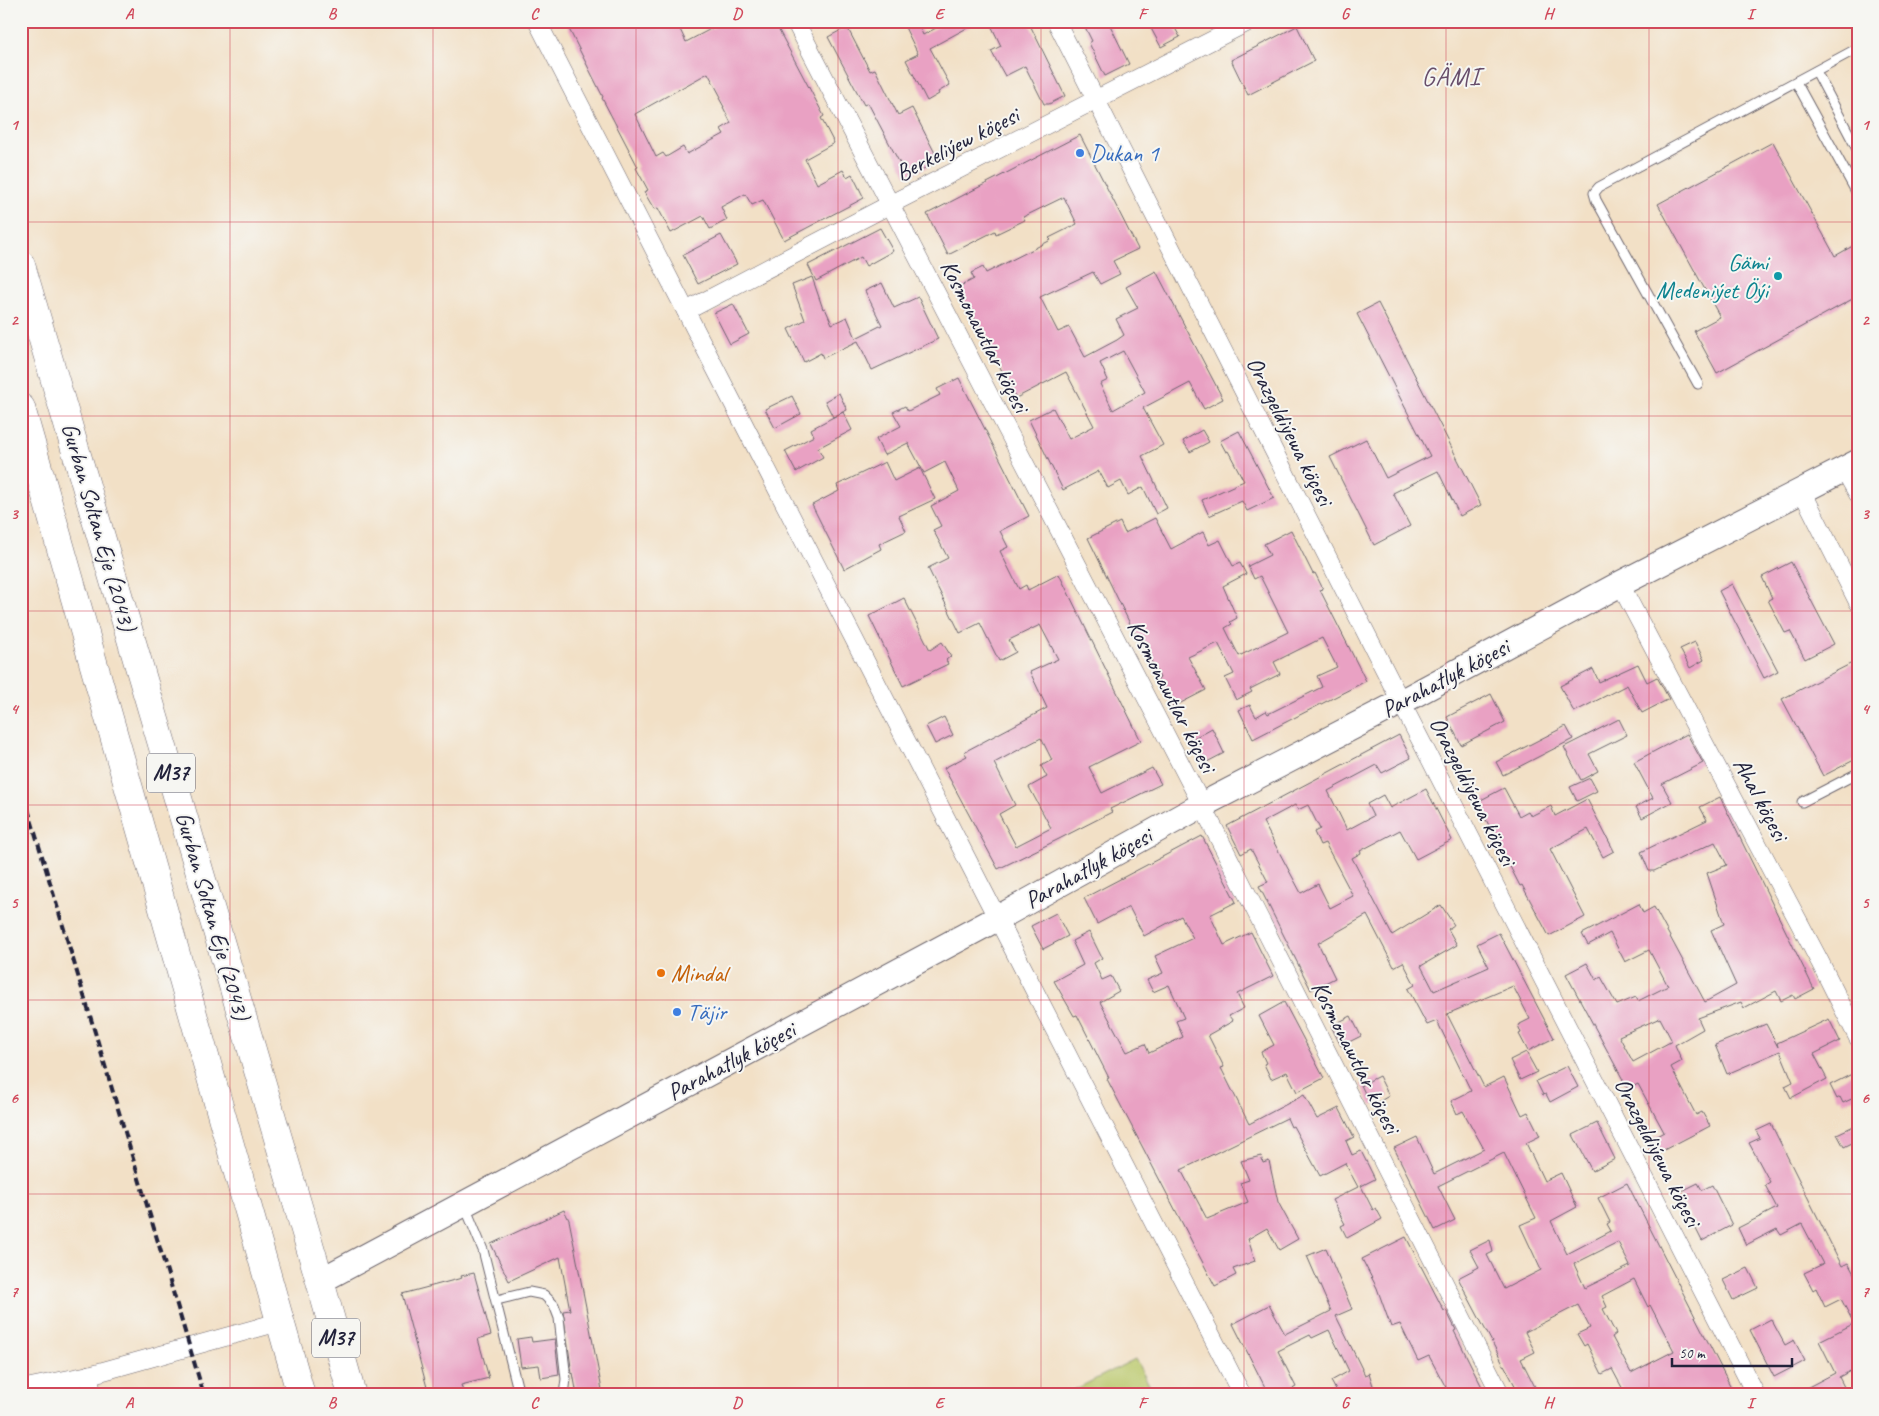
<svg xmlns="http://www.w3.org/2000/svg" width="1879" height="1416" font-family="Caveat,sans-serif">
<rect width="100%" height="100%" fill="#f6f6f2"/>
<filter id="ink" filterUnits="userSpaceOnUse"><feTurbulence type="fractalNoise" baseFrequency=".02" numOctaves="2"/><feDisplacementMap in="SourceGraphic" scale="10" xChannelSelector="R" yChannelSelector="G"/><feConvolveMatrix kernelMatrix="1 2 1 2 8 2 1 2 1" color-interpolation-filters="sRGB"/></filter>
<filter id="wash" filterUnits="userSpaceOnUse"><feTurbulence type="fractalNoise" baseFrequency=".0096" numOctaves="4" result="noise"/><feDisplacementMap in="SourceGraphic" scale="20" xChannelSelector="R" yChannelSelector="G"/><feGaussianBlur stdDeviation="1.12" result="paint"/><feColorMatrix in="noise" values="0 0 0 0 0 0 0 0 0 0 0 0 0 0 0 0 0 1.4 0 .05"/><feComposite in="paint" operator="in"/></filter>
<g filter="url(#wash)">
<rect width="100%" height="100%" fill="#f2e0c6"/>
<!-- green -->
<polygon fill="#bac86b" stroke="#6e7553" points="1135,1359 1155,1395 1064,1395"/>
<g id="blocks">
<!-- building -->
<g fill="#e9a1c3" fill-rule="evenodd">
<path d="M565 21H676L686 42 726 21H774L824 116 821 118 834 143 805 159 817 184 843 170 847 177 852 174 864 198 784 240 763 200 752 205 745 194 721 207 727 220 710 229 703 216 671 233 658 208 654 209 644 192 648 190 636 168 638 167 602 98 603 97ZM708 73 721 97 719 98 724 107H723L731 123 721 129 724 134 687 154 683 147 666 157 663 153 656 157 635 114Z"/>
<polygon points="902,21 917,21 923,35 949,21 980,21 930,48 950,85 938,92 939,94 927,101 906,60 918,54"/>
<polygon points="989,21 1028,21 1065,96 1049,104 1044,104 1025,66 1005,76 991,51 1001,46"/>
<polygon points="1082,21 1108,21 1129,64 1105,76 1089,43 1092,41"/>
<polygon points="1147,21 1171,21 1180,37 1161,47"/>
<polygon points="1297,26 1314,61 1248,95 1231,60"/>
<polygon points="847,27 870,71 875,69 898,115 912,108 939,161 907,177 868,103 864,105 828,37"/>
<path d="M1080 135 1138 249 1113 261 1120 274 1100 284 1093 272 1040 297 1058 332 1069 327 1085 357 1117 340 1124 335 1116 319 1138 308 1126 287 1156 271 1223 399 1204 409 1190 383 1143 408 1163 445 1142 456 1167 508 1156 514 1143 487 1128 495 1121 481 1108 488 1099 471 1063 490 1029 420 1053 408 1069 439 1094 426 1066 372 1016 398 973 315 969 317 955 289 974 279 971 273 983 267 986 273 1051 240 1049 238 1077 224 1064 197 1023 217 1025 220 996 234 995 231 948 255 927 214ZM1123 351 1145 392 1113 410 1100 384 1108 380 1100 363Z"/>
<polygon points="1773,142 1835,256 1858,243 1858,296 1717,373 1694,331 1720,317 1658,204"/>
<polygon points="880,228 893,251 866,266 861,257 816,281 808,265"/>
<polygon points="721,235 737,264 698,284 683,255"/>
<polygon points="812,277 823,309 825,308 832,324 847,317 856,338 882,325 865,291 882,283 894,308 918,297 938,339 872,370 858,341 823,358 821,353 804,362 788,329 805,320 792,285"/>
<polygon points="1378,303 1481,505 1460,516 1438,471 1393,493 1410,526 1374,545 1330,457 1366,439 1386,478 1430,456 1357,314"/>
<polygon points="733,304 749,334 730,344 714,313"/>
<path d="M959 378 1029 516 1000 531 1008 547 1000 551 1019 589 1026 585 1028 590 1059 574 1141 741 1089 767 1102 793 1152 768 1161 784 1110 809 1112 812 1057 840 998 869 944 768 967 756 964 752 1047 708 1030 672 1058 659 1040 625 1009 640 1016 652 999 661 980 623 960 633 928 568 948 558 933 530 941 526 931 506 959 491 945 462 924 473 908 443 884 455 876 439 901 426 893 412 905 406 908 411 940 395 937 389ZM1041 738 1052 760 1041 766 1047 777 1029 787 1051 828 1016 846 999 814 1015 805 994 763Z"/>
<polygon points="839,393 847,410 833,417 825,401"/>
<polygon points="792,396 801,414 775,428 765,409"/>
<polygon points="843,412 852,430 818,448 823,457 796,472 785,451 814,436 811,429"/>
<polygon points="1202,430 1209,442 1190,452 1183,441"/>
<polygon points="1239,431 1274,498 1247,511 1242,501 1209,516 1202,500 1244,481 1228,451 1226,452 1220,441"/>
<polygon points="885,462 894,481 920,468 935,499 899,516 906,531 879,544 881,549 844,569 812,505 839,491 837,485"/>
<polygon points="1155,518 1171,549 1203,532 1209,545 1220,540 1233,566 1240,563 1246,574 1223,586 1237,618 1230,622 1232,624 1225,628 1239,656 1288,632 1260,576 1254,579 1248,566 1270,555 1264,544 1291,530 1313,574 1315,573 1323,589 1320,590 1366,681 1253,739 1239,710 1250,705 1256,717 1266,711 1268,714 1322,687 1317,676 1337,667 1322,638 1274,662 1280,674 1250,689 1252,692 1236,700 1225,678 1234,674 1218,643 1188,657 1206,690 1173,707 1158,679 1160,678 1137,633 1135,634 1088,538 1120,522 1125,533"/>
<polygon points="1791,562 1834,644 1805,659 1790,631 1785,633 1768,600 1772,598 1762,577"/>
<polygon points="1732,584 1778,671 1764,678 1719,591"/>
<polygon points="904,598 930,650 942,642 951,656 946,660 948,664 903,686 869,616"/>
<polygon points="1695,642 1704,660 1690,668 1680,649"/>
<polygon points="1858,660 1858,758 1823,776 1782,699"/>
<polygon points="1638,664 1647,682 1657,677 1669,699 1642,713 1627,685 1574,712 1560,686 1593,669 1599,682"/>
<polygon points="1491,694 1505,722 1461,745 1447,717"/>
<polygon points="944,717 953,735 935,744 926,726"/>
<polygon points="1619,719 1627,735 1589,754 1598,771 1581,780 1564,747"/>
<polygon points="1566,726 1573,739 1503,775 1496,762"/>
<polygon points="1212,728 1224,753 1205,763 1192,739"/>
<polygon points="1687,734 1703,763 1662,784 1672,802 1642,818 1636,807 1653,798 1634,762"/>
<path d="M1399 735 1411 758 1382 773 1377 765 1328 791 1347 830 1373 816 1367 804 1383 795 1390 808 1426 789 1452 840 1416 859 1400 830 1360 851 1361 853 1352 858 1392 935 1441 905 1454 925 1448 929 1457 945 1421 966 1434 991 1489 967 1477 944 1499 933 1554 1038 1528 1051 1519 1034 1521 1033 1518 1025 1530 1019 1513 986 1447 1014 1484 1087 1504 1077 1522 1115 1528 1112 1540 1136 1526 1143 1544 1181 1561 1173 1577 1207 1551 1221 1567 1254 1611 1231 1607 1224 1610 1222 1598 1198 1627 1183 1735 1395H1626L1612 1369 1602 1374 1587 1344 1584 1346 1577 1334 1590 1328 1578 1305 1525 1332 1535 1352 1521 1359 1539 1395H1520L1458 1278 1479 1267 1470 1250 1490 1240 1493 1252 1487 1255 1504 1289 1541 1270 1520 1225 1536 1218 1504 1153 1438 1186 1455 1220 1435 1230 1394 1148 1417 1137 1434 1174 1484 1149 1463 1111 1457 1114 1451 1101 1471 1091 1437 1021 1427 1025 1408 989 1415 985 1403 962 1394 967 1367 915 1318 943 1335 978 1311 990 1259 886 1268 882 1251 849 1241 854 1227 826ZM1295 805 1298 810 1308 805 1320 829 1314 832 1320 845 1325 843 1353 896 1330 908 1318 884 1301 893 1263 822ZM1618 1242 1630 1266 1585 1288 1574 1264ZM1634 1279 1648 1307 1650 1305 1674 1351 1631 1373 1612 1337 1616 1334 1603 1309 1607 1307 1602 1296Z"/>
<polygon points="1590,778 1597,791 1577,801 1570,787"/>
<polygon points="1504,788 1519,816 1528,811 1531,816 1551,806 1555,816 1587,799 1614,851 1603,857 1588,829 1550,849 1585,917 1549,936 1522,885 1520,886 1477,802"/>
<path d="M1720 797 1814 989 1795 999 1793 995 1781 1001 1776 991 1744 1008 1741 1002 1698 1018 1703 1029 1675 1045 1682 1061 1671 1067 1696 1115 1702 1112 1710 1126 1658 1153 1651 1139 1664 1132 1638 1084 1628 1089 1566 974 1587 963 1596 980 1601 977 1617 1005 1636 997 1638 1001 1668 986 1649 950 1625 962 1610 933 1588 945 1582 934 1639 904 1643 913 1654 907 1705 1002 1736 985 1711 930 1724 924 1707 873 1727 865 1715 842 1654 871H1649L1641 852 1707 820 1700 807ZM1660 1018 1672 1041 1633 1062 1619 1036Z"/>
<polygon points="1202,836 1236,902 1210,915 1224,945 1251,932 1273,976 1237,994 1244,1008 1229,1016 1233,1021 1208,1035 1224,1067 1221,1068 1249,1124 1304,1095 1317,1119 1339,1108 1354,1137 1346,1141 1352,1155 1361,1151 1375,1179 1361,1186 1373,1210 1376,1208 1382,1219 1347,1238 1341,1226 1345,1224 1332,1200 1358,1187 1345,1163 1320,1176 1293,1126 1291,1127 1287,1118 1181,1170 1207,1219 1248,1202 1240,1183 1249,1180 1241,1161 1261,1156 1263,1163 1269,1161 1278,1202 1298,1239 1279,1250 1267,1228 1248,1239 1255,1261 1233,1269 1236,1275 1215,1286 1107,1079 1109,1078 1077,1015 1074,1016 1054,981 1083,965 1072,941 1089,932 1102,958 1094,963 1102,980 1111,976 1119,991 1100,1002 1127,1052 1145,1044 1149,1053 1183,1037 1176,1021 1184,1018 1169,985 1153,992 1147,980 1163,973 1155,956 1193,938 1181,916 1144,936 1129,907 1097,924 1084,898"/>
<polygon points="1056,913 1068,936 1043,949 1031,926"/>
<polygon points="1284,1002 1324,1078 1297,1092 1287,1072 1271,1079 1264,1064 1266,1063 1261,1052 1274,1045 1259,1016"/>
<polygon points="1351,1016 1361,1036 1341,1046 1331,1026"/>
<polygon points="1829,1019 1840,1041 1814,1054 1827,1079 1791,1098 1785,1086 1793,1082 1780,1051 1727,1074 1715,1045 1766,1024 1778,1047 1777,1043"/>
<polygon points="1526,1052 1537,1072 1520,1080 1510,1060"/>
<polygon points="1567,1066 1578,1087 1550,1102 1546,1094 1543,1095 1536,1081"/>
<polygon points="1858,1071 1858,1096 1843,1103 1840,1097 1837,1099 1830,1085"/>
<polygon points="1379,1076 1389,1096 1371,1106 1361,1085"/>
<polygon points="1597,1123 1615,1159 1592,1171 1573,1135"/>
<polygon points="1771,1124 1842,1266 1848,1263 1858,1281 1858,1331 1841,1299 1825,1307 1816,1288 1813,1290 1804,1273 1823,1264 1802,1224 1781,1235 1777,1229 1746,1245 1738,1228 1777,1208 1765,1185 1770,1182 1749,1143 1760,1138 1756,1131"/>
<polygon points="1858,1124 1858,1140 1844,1147 1837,1134"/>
<polygon points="1698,1183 1702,1190 1712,1185 1732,1225 1702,1241 1678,1193"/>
<polygon points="564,1210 569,1220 575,1250 603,1395 577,1395 573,1373 572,1374 563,1311 570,1310 560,1257 509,1281 491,1244"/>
<polygon points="1406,1237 1444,1311 1446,1310 1456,1330 1454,1331 1486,1395 1450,1395 1429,1356 1418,1361 1400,1324 1391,1327 1377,1288 1362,1259"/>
<polygon points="1326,1248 1352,1309 1336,1316 1365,1375 1369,1373 1376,1395 1350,1395 1347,1389 1338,1394 1331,1381 1349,1371 1329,1330 1312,1338 1310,1335 1278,1351 1296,1387 1281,1395 1269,1395 1233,1324 1269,1305 1285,1334 1331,1311 1307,1256"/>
<polygon points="1748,1268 1758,1288 1733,1300 1723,1280"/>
<polygon points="474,1273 491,1335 478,1339 489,1378 461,1385 464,1395 429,1395 402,1294 462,1278 461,1276"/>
<polygon points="1771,1319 1785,1345 1794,1340 1805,1361 1774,1377 1750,1330"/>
<polygon points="1853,1324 1858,1332 1858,1367 1839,1377 1848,1395 1793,1395 1835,1373 1819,1341"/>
<polygon points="531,1337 532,1342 555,1339 559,1375 541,1378 539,1365 521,1367 517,1339"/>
</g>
</g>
</g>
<g filter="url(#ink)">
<use href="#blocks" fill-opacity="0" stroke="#6b646c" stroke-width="1"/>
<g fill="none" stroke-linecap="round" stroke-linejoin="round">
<defs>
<g id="lane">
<polyline points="1816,71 1858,151"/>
<polyline points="1796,82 1858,195"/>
<polyline points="1698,384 1596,200 1594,193 1599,187 1858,48"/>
<polyline points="1802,802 1858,773"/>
<polyline points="464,1204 483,1250 517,1386 522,1395"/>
<polyline points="497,1300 529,1292 544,1295 554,1305 559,1318 566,1379 564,1395"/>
</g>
<g id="street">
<polyline points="537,21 1242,1395"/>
<polyline points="795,21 1202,805 1501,1395"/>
<polyline points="1056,21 1401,702 1756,1395"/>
<polyline points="686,311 889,205 1250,21"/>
<polyline points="1844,469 1858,494"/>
<polyline points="1802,491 1858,602"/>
<polyline points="1620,584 1820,962 1858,1038"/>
<polyline points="89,1375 92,1395"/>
<polyline points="21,1389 89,1375 279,1322"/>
</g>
<polyline id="secondary" points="320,1281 998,918 1202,805 1401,702 1620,584 1858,462"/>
<g id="highway">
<polyline points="21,265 320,1281 352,1395"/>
<polyline points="21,408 301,1395"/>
</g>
</defs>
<!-- lane casing -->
<use href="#lane" stroke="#6b646c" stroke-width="11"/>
<!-- street casing -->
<use href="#street" stroke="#6b646c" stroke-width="19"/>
<!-- secondary casing -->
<use href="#secondary" stroke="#6b646c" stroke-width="27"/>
<!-- highway casing -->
<use href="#highway" stroke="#6b646c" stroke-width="29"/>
<!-- lane -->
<use href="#lane" stroke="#fff" stroke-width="9"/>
<!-- street -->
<use href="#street" stroke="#fff" stroke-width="18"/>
<!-- secondary -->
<use href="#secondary" stroke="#fff" stroke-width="25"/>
<!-- highway -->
<use href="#highway" stroke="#fff" stroke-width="28"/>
<!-- rail -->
<polyline stroke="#22223b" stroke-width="4" stroke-dasharray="8 4" stroke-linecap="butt" points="21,786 204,1395"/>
</g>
</g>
<!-- grid -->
<path fill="none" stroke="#d1495b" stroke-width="1" stroke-opacity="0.55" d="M230 21V1395M433 21V1395M636 21V1395M838 21V1395M1041 21V1395M1244 21V1395M1446 21V1395M1649 21V1395M21 222H1858M21 416H1858M21 611H1858M21 805H1858M21 1000H1858M21 1194H1858"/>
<!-- markers -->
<g fill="#3f7fe0" stroke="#f6f6f2" stroke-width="2">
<circle cx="1080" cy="153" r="5"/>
<circle cx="677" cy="1012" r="5"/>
</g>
<circle fill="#0f9aa8" stroke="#f6f6f2" stroke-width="2" cx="1778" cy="276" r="5"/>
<circle fill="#e8710a" stroke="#f6f6f2" stroke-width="2" cx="661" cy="973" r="5"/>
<g text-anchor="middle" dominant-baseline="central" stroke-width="4" stroke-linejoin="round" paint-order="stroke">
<!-- shield labels -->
<g fill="#f6f6f2" stroke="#626272" stroke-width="1">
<rect x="147" y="753.5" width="48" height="39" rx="4"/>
<rect x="312" y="1318.5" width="48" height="39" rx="4"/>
</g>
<g font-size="22" font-weight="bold" fill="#22223b">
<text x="171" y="773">M37</text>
<text x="336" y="1338">M37</text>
</g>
<!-- street labels -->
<g font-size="24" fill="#22223b" stroke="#f6f6f2">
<text transform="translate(957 144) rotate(-27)">Berkeliýew köçesi</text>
<text transform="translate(985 336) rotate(63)">Kosmonawtlar köçesi</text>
<text transform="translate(1290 431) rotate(63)">Orazgeldiýewa köçesi</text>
<text transform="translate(99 527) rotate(74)">Gurban Soltan Eje (2043)</text>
<text transform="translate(1445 678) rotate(-28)">Parahatlyk köçesi</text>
<text transform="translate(1172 696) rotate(63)">Kosmonawtlar köçesi</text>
<text transform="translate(1473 791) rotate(63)">Orazgeldiýewa köçesi</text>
<text transform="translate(1761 799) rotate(62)">Ahal köçesi</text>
<text transform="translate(1088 868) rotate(-29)">Parahatlyk köçesi</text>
<text transform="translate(213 916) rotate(74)">Gurban Soltan Eje (2043)</text>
<text transform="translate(1356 1057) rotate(63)">Kosmonawtlar köçesi</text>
<text transform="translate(731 1061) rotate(-28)">Parahatlyk köçesi</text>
<text transform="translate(1658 1152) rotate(63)">Orazgeldiýewa köçesi</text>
</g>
<!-- shop labels -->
<g font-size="24" fill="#366cbe" stroke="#f6f6f2" text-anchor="start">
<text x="1090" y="153">Dukan 1</text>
<text x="687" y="1012">Täjir</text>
</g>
<!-- culture labels -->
<g font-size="24" fill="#0d838f" stroke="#f6f6f2" text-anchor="end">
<text x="1768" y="262">Gämi<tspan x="1768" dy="28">Medeniýet Öýi</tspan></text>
</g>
<!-- food labels -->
<g font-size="24" fill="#c56008" stroke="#f6f6f2" text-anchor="start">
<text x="671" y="973">Mindal</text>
</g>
<!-- quarter labels -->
<g font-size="26" letter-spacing="1" fill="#684e6b" stroke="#f6f6f2">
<text x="1451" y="76">GÄMI</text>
</g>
</g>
<!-- margin -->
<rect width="1879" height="1416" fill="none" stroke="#f6f6f2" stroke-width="55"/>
<!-- scale -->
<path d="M1672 1358v8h120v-8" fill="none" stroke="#22223b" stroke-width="2.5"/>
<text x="1679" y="1358" font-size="15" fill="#22223b" stroke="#f6f6f2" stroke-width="4" paint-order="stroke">50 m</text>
<rect x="28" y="28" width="1824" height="1360" fill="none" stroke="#d1495b" stroke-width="2"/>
<g font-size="16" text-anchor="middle" font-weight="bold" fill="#d1495b">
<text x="129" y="19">A</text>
<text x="332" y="19">B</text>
<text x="534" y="19">C</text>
<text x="737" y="19">D</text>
<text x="939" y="19">E</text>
<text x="1142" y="19">F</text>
<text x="1345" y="19">G</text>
<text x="1548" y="19">H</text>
<text x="1750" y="19">I</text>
<text x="14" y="130">1</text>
<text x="1865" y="130">1</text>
<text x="14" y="325">2</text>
<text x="1865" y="325">2</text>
<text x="14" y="519">3</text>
<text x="1865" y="519">3</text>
<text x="14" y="714">4</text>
<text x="1865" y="714">4</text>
<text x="14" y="908">5</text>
<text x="1865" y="908">5</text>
<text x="14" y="1103">6</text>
<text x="1865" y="1103">6</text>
<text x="14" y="1297">7</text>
<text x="1865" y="1297">7</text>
<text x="129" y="1408">A</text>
<text x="332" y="1408">B</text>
<text x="534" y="1408">C</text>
<text x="737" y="1408">D</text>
<text x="939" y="1408">E</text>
<text x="1142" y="1408">F</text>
<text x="1345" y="1408">G</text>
<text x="1548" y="1408">H</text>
<text x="1750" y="1408">I</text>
</g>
</svg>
